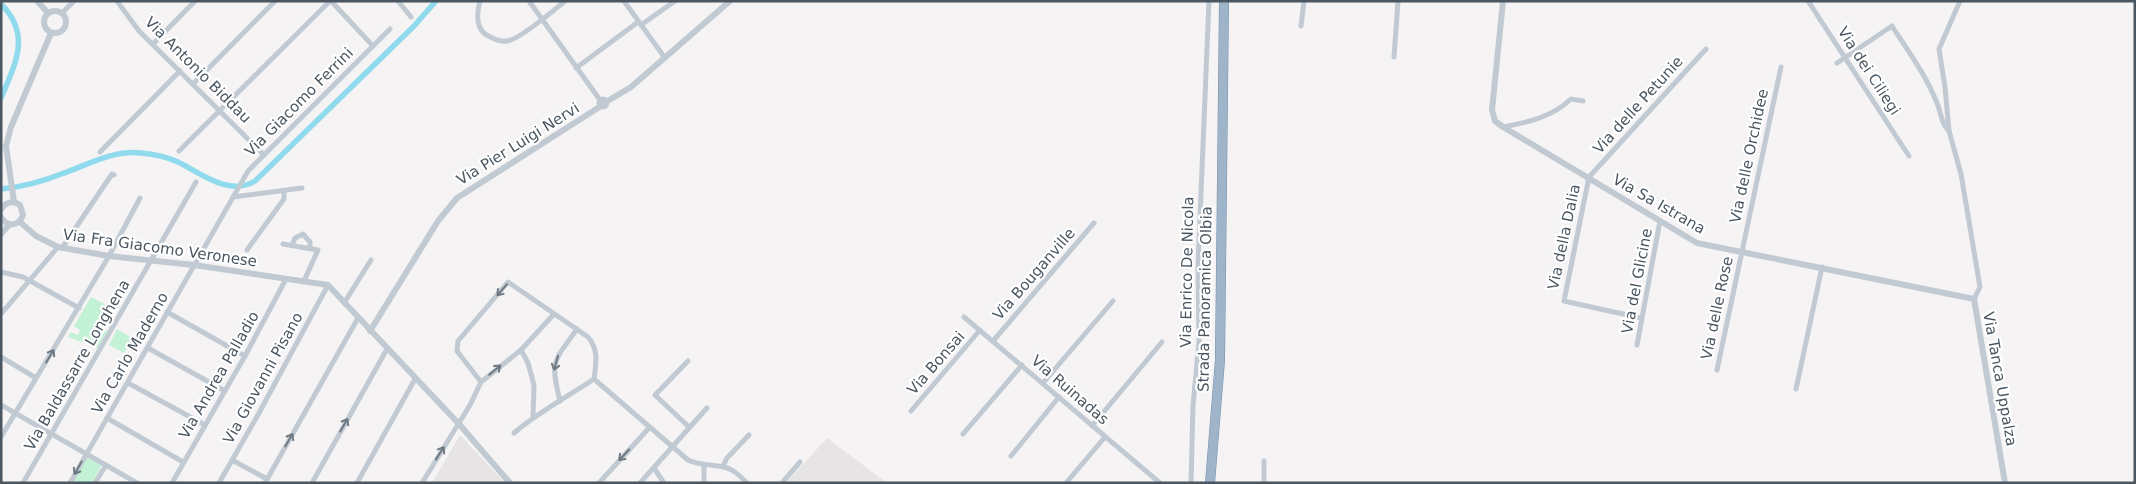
<svg xmlns="http://www.w3.org/2000/svg" width="2136" height="484" font-family="'DejaVu Sans',sans-serif">
<rect width="100%" height="100%" fill="#f5f3f3"/>
<!-- education -->
<g fill="#e6e4e5">
<polygon points="460,435 505,483 432,483"/>
<polygon points="827,438 887,483 786,483"/>
</g>
<!-- green -->
<g fill="#c3f1d5">
<polygon points="91,297 109,306 99,326 107,331 98,348 68,337 70,332 78,335 80,330 74,326"/>
<polygon points="117,329 132,338 124,353 109,345"/>
<polygon points="87,457 102,465 92,483 72,483"/>
</g>
<g fill="none" stroke-linecap="round" stroke-linejoin="round">
<!-- canal -->
<g stroke="#90daee" stroke-width="5.5">
<path d="M1 4C32 35 15 64 1 98"/>
<path d="M1 189C23 187 44 181 64 173 89 164 114 150 141 153 153 154 167 157 178 162 201 173 229 197 255 181L414 26 436 1"/>
</g>
<defs>
<polyline id="trunk" points="1210,483 1220,360 1224,1"/>
</defs>
<!-- trunk casing -->
<use href="#trunk" stroke="#7690ad" stroke-width="10"/>
<!-- minor -->
<g stroke="#c1cad2" stroke-width="5">
<polyline points="117,1 139,31 264,155"/>
<polyline points="331,1 373,46"/>
<polyline points="398,1 411,17"/>
<path d="M480 1C477 12 475 26 485 34 492 38 498 42 507 41 519 40 554 10 565 1"/>
<polyline points="529,1 600,100"/>
<polyline points="624,1 665,58"/>
<polyline points="1808,1 1909,156"/>
<polyline points="62,13 74,1"/>
<polyline points="641,25 675,1"/>
<polyline points="1301,26 1304,1"/>
<polyline points="153,44 195,1"/>
<polyline points="1394,57 1398,1"/>
<path d="M1837 63 1892 26C1908 51 1926 75 1937 103 1941 112 1941 124 1949 131L1961 174 1980 287 1974 299"/>
<polyline points="576,68 638,22"/>
<polyline points="193,84 275,1"/>
<path d="M1503 127C1529 122 1552 117 1571 99L1583 101"/>
<polyline points="1949,131 1945,87 1939,49 1960,1"/>
<polyline points="179,151 330,1"/>
<polyline points="100,152 180,71"/>
<polyline points="233,197 302,188"/>
<polyline points="283,244 318,250 304,281"/>
<polyline points="292,245 295,238 303,234 310,242 310,248"/>
<polyline points="62,248 112,174 114,175"/>
<polyline points="247,250 284,199 284,191"/>
<polyline points="1,272 23,277 79,308"/>
<polyline points="344,303 371,260"/>
<polyline points="167,312 245,356"/>
<polyline points="1,314 58,247"/>
<polyline points="964,317 1160,483"/>
<polyline points="1641,318 1564,301 1589,177 1706,49"/>
<polyline points="993,341 1094,223"/>
<polyline points="1637,345 1660,221"/>
<polyline points="148,348 225,391"/>
<polyline points="521,350 528,363 534,385 533,416"/>
<polyline points="1,357 36,378"/>
<polyline points="688,361 655,395 689,427"/>
<polyline points="1717,370 1781,67"/>
<path d="M481 382 457 351 458 341 508 282 588 337C599 350 596 363 594 379L688 460C700 466 711 464 724 467 733 469 740 476 747 483"/>
<polyline points="128,383 205,425"/>
<polyline points="1043,383 1113,301"/>
<polyline points="1796,389 1822,267"/>
<path d="M560 401C550 360 553 363 577 329"/>
<polyline points="1,405 137,483"/>
<polyline points="911,411 980,330"/>
<polyline points="107,418 183,462"/>
<polyline points="1092,426 1162,342"/>
<path d="M514 433C538 412 567 397 594 379"/>
<polyline points="963,434 1022,365"/>
<polyline points="1,437 109,256 140,198"/>
<polyline points="1011,456 1059,397"/>
<polyline points="232,460 267,479"/>
<polyline points="704,465 704,483"/>
<polyline points="723,466 727,458 749,435"/>
<polyline points="654,468 664,483"/>
<polyline points="23,483 196,182"/>
<polyline points="70,483 248,171 390,29"/>
<polyline points="95,483 106,465"/>
<polyline points="172,483 245,356 286,279"/>
<polyline points="219,483 259,413 328,285"/>
<polyline points="265,483 358,318"/>
<polyline points="312,483 387,349"/>
<polyline points="357,483 415,379"/>
<polyline points="422,483 470,405 481,382 521,350 554,314"/>
<polyline points="599,483 649,428"/>
<polyline points="640,483 707,408"/>
<polyline points="782,483 800,462"/>
<polyline points="1066,483 1105,437"/>
<polyline points="1191,483 1193,405 1199,342 1198,266 1209,1"/>
<polyline points="1264,483 1264,461"/>
</g>
<!-- tertiary -->
<g stroke="#c1cad2" stroke-width="6">
<polyline points="37,1 48,13"/>
<polyline points="1503,1 1492,110 1495,121 1503,127 1697,243 1974,299 2005,483"/>
<circle cx="55" cy="22" r="11"/>
<circle cx="603" cy="103" r="3.5"/>
<polyline points="606,102 631,87 730,1"/>
<polyline points="14,202 6,146 11,127 51,33"/>
<path d="M1 210C5 202 13 200 20 205L23 215C19 226 8 228 1 217"/>
<polyline points="20,222 36,236 58,247 109,256 194,265 328,285 459,424 510,483"/>
<polyline points="1,234 9,225"/>
<polyline points="370,331 438,221 457,198 601,106"/>
</g>
<!-- trunk -->
<use href="#trunk" stroke="#9fb4c9" stroke-width="9"/>
</g>
<!-- one-way arrows -->
<defs><path id="oneway-shaft" d="M-6 0H5M1.5-3L5.5 0L1.5 3" fill="none" stroke-width="1.6" stroke-linecap="round" stroke-linejoin="round" transform="scale(1.25)"/></defs>
<g stroke="#6e7983">
<use href="#oneway-shaft" transform="translate(502 290) rotate(131)"/>
<use href="#oneway-shaft" transform="translate(50 356) rotate(-59)"/>
<use href="#oneway-shaft" transform="translate(556 363) rotate(106)"/>
<use href="#oneway-shaft" transform="translate(495 370) rotate(-40)"/>
<use href="#oneway-shaft" transform="translate(344 425) rotate(-60)"/>
<use href="#oneway-shaft" transform="translate(289 440) rotate(-60)"/>
<use href="#oneway-shaft" transform="translate(440 453) rotate(-58)"/>
<use href="#oneway-shaft" transform="translate(624 455) rotate(133)"/>
<use href="#oneway-shaft" transform="translate(78 468) rotate(120)"/>
</g>
<g text-anchor="middle" dominant-baseline="central" stroke-width="4.5" stroke-linejoin="round" paint-order="stroke">
<!-- street labels -->
<g font-size="15" fill="#4a5661" stroke="#fff">
<text transform="translate(198 70) rotate(45)">Via Antonio Biddau</text>
<text transform="translate(1869 71) rotate(57)">Via dei Ciliegi</text>
<text transform="translate(299 102) rotate(-45)">Via Giacomo Ferrini</text>
<text transform="translate(1638 105) rotate(-48)">Via delle Petunie</text>
<text transform="translate(518 144) rotate(-32)">Via Pier Luigi Nervi</text>
<text transform="translate(1749 156) rotate(-78)">Via delle Orchidee</text>
<text transform="translate(1659 204) rotate(30)">Via Sa Istrana</text>
<text transform="translate(1564 237) rotate(-78)">Via della Dalia</text>
<text transform="translate(160 248) rotate(8)">Via Fra Giacomo Veronese</text>
<text transform="translate(1187 272) rotate(-89)">Via Enrico De Nicola</text>
<text transform="translate(1034 274) rotate(-49)">Via Bouganville</text>
<text transform="translate(1637 281) rotate(-79)">Via del Glicine</text>
<text transform="translate(1205 299) rotate(-89)">Strada Panoramica Olbia</text>
<text transform="translate(1717 308) rotate(-78)">Via delle Rose</text>
<text transform="translate(130 353) rotate(-60)">Via Carlo Maderno</text>
<text transform="translate(936 363) rotate(-49)">Via Bonsai</text>
<text transform="translate(77 365) rotate(-60)">Via Baldassarre Longhena</text>
<text transform="translate(219 375) rotate(-60)">Via Andrea Palladio</text>
<text transform="translate(263 378) rotate(-61)">Via Giovanni Pisano</text>
<text transform="translate(2000 379) rotate(80)">Via Tanca Uppalza</text>
<text transform="translate(1070 390) rotate(41)">Via Ruinadas</text>
</g>
</g>
<!-- border -->
<rect width="2136" height="484" fill="none" stroke="#4a5661" stroke-width="5"/>
</svg>
